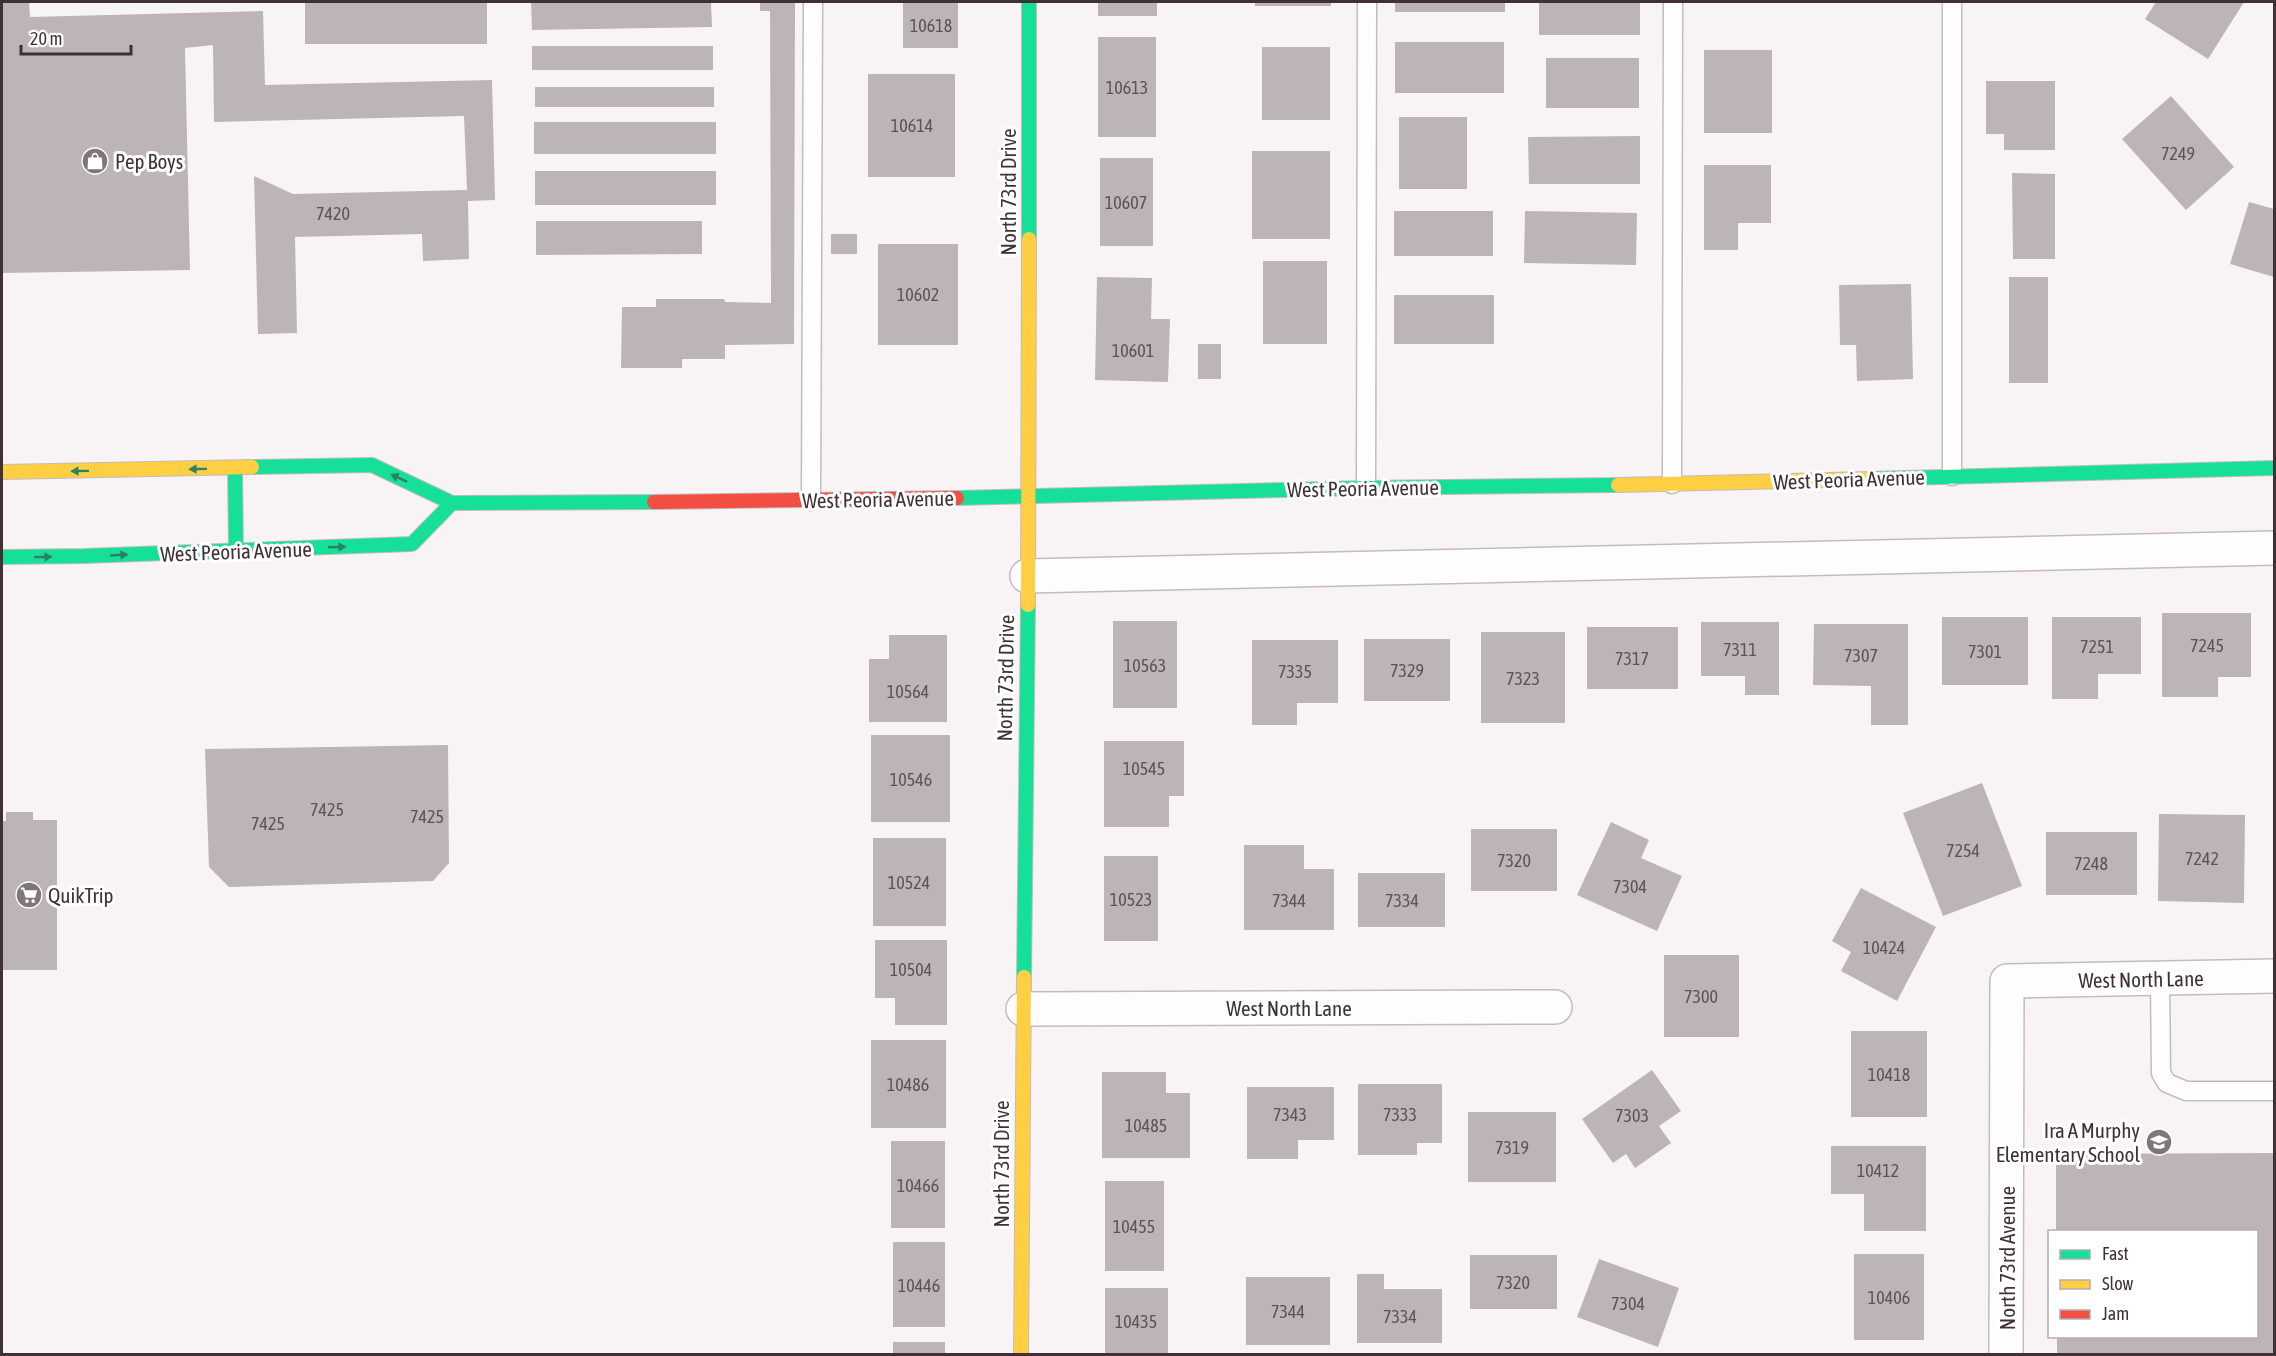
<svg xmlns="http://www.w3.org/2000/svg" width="2276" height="1356" font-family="'Asap Condensed',sans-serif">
<rect width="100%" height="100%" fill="#f8f4f6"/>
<!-- building -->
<g fill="#bdb4b7">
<polygon points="2,2 29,2 30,17 263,11 265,85 492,80 495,200 468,201 469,259 423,261 422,234 295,237 297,333 258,334 254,176 293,194 467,190 464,116 214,122 213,45 185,48 190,270 2,273"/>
<rect x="305" y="2" width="182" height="42"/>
<polygon points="531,2 711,2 712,27 532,30"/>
<polygon points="760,2 795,2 794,344 725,345 725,359 682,359 682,368 621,368 622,307 656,307 656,299 724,299 725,302 771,303 770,11 760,11"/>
<rect x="903" y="2" width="55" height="46"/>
<rect x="1098" y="2" width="59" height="14"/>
<rect x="1255" y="2" width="76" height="4"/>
<rect x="1395" y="2" width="110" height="10"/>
<rect x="1539" y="2" width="101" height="33"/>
<polygon points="2156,2 2244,2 2208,59 2145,19"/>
<rect x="1098" y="37" width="58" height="100"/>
<rect x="1395" y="42" width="109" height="51"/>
<rect x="532" y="46" width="181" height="24"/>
<rect x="1262" y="47" width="68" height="73"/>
<rect x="1704" y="50" width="68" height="83"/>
<rect x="1546" y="58" width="93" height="50"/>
<rect x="868" y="74" width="87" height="103"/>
<polygon points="1986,81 2055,81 2055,150 2004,150 2004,134 1986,134"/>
<rect x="535" y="87" width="179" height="20"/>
<polygon points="2171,96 2234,167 2186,210 2122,139"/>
<rect x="1399" y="117" width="68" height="72"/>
<rect x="534" y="122" width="182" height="32"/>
<polygon points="1640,136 1640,184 1529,184 1528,137"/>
<rect x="1252" y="151" width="78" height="88"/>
<rect x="1100" y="158" width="53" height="88"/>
<polygon points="1704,165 1771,165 1771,223 1738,223 1738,250 1704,250"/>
<rect x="535" y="171" width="181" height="34"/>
<polygon points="2012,173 2055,174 2055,259 2013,259"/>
<polygon points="2249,202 2274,209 2274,277 2230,264"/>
<rect x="1394" y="211" width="99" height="45"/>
<polygon points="1525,211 1637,213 1636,265 1524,263"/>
<polygon points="536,221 702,221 702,254 536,255"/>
<rect x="831" y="234" width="26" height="20"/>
<rect x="878" y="244" width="80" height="101"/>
<rect x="1263" y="261" width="64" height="83"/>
<polygon points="1097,277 1152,278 1151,319 1170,319 1168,382 1095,380"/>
<rect x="2009" y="277" width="39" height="106"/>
<polygon points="1911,284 1913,379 1857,381 1856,345 1840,345 1839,285"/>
<rect x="1394" y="295" width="100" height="49"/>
<rect x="1198" y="344" width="23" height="35"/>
<polygon points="2162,613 2251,613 2251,677 2218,677 2218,697 2162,697"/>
<rect x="1942" y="617" width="86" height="68"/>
<polygon points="2052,617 2141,617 2141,674 2098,674 2098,699 2052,699"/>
<rect x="1113" y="621" width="64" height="87"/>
<polygon points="1701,622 1779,622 1779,695 1745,695 1745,676 1701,676"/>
<polygon points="1814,624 1908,624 1908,725 1871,725 1871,686 1813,685"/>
<rect x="1587" y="627" width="91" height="62"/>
<rect x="1481" y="632" width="84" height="91"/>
<polygon points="889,635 947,635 947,722 869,722 869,659 889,659"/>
<rect x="1364" y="639" width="86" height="62"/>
<polygon points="1252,640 1338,640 1338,703 1297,703 1297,725 1252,725"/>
<rect x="871" y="735" width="79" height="87"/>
<polygon points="1104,741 1184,741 1184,796 1169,796 1169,827 1104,827"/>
<polygon points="448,745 449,863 433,881 229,887 209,867 205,749"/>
<polygon points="1982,783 2022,886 1943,916 1903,813"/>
<polygon points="6,812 33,812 33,820 57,820 57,970 2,970 2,821 6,821"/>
<polygon points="2159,814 2245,815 2244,903 2158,901"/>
<polygon points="1611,822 1649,840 1641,858 1682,876 1657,931 1577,895"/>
<rect x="1471" y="829" width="86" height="62"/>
<rect x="2046" y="832" width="91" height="63"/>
<rect x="873" y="838" width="73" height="88"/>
<polygon points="1244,845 1304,845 1304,869 1334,869 1334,930 1244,930"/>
<rect x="1104" y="856" width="54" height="85"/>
<rect x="1358" y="873" width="87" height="54"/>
<polygon points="1861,888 1936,927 1897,1001 1841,971 1851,952 1832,941"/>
<polygon points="875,940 947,940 947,1025 895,1025 895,998 875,998"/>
<rect x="1664" y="955" width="75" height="82"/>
<rect x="1851" y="1031" width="76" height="86"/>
<rect x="871" y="1040" width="75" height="88"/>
<polygon points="1652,1070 1681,1111 1659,1126 1671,1143 1635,1168 1626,1154 1613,1163 1582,1119"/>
<polygon points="1102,1072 1166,1072 1166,1093 1190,1093 1190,1158 1102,1158"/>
<polygon points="1358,1084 1442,1084 1442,1143 1417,1143 1417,1155 1358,1155"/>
<polygon points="1247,1087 1334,1087 1334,1140 1298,1140 1298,1159 1247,1159"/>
<rect x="1468" y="1112" width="88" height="70"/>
<rect x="891" y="1141" width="54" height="87"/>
<polygon points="1831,1146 1926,1146 1926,1231 1864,1231 1864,1194 1831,1194"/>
<polygon points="2274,1153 2274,1354 2057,1354 2057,1336 2256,1336 2256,1232 2056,1232 2056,1154"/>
<rect x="1105" y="1181" width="59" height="90"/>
<rect x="893" y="1242" width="52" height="85"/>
<rect x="1854" y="1254" width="70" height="86"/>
<rect x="1470" y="1255" width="87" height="54"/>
<polygon points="1599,1259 1679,1288 1658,1347 1577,1317"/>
<polygon points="1357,1274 1384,1274 1384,1289 1442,1289 1442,1343 1357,1343"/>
<rect x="1246" y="1277" width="84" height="68"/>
<rect x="1105" y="1288" width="63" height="66"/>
<rect x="893" y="1342" width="52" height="12"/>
</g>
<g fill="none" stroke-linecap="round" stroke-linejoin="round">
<defs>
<g id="lane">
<polyline points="1952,2 1952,476"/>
<polyline points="1672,484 1673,2"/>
<polyline points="1366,488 1367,2"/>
<polyline points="811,501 813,2"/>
<polyline points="2160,978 2161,1073 2167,1083 2186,1091 2274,1091"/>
</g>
<g id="street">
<polyline points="1027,576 2274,548"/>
<polyline points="1023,1009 1555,1007"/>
<polyline points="2006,1354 2007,981 2274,976"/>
</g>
<g id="fast">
<polyline points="1029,239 1029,2"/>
<polyline points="252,467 372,465 452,503 654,502"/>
<polyline points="235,468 236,551"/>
<polyline points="1870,479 2274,468"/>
<polyline points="957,498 1366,488 1618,485"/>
<polyline points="2,557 84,556 412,544 452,503"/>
<polyline points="1024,977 1028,605"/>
</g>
<g id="slow">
<polyline points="2,472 252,467"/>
<polyline points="1618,485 1870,479"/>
<polyline points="1028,605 1029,239"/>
<polyline points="1021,1354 1024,977"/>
</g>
<polyline id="jam" points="654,502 957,498"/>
</defs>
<!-- lane casing -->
<use href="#lane" stroke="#c4bbbe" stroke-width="21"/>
<!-- street casing -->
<use href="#street" stroke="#c4bbbe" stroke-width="36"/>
<!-- fast casing -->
<use href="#fast" stroke="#c4bbbe" stroke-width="16"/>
<!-- slow casing -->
<use href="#slow" stroke="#c4bbbe" stroke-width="16"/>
<!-- jam casing -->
<use href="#jam" stroke="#c4bbbe" stroke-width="16"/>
<!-- lane -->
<use href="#lane" stroke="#fefdfe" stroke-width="18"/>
<!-- street -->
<use href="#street" stroke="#fefdfe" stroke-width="33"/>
<!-- fast -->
<use href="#fast" stroke="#16e098" stroke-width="14"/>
<!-- slow -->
<use href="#slow" stroke="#ffcf43" stroke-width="14"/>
<!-- jam -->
<use href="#jam" stroke="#f24e42" stroke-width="14"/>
</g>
<!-- one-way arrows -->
<defs><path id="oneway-solid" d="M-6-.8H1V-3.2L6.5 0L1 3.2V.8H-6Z" transform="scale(1.5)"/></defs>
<g fill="#2d8062">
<use href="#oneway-solid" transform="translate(198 469) rotate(179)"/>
<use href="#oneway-solid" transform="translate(80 471) rotate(179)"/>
<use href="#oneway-solid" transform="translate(399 478) rotate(-155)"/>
<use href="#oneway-solid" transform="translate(337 547) rotate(-2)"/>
<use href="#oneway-solid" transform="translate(119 555) rotate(-3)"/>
<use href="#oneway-solid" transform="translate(43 557) rotate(-1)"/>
</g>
<!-- icons -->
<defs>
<symbol id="shop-disc" viewBox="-11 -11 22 22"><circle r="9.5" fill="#807579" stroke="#fff"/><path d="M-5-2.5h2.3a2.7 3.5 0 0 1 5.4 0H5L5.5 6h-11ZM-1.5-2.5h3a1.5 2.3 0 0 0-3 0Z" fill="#fff"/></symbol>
<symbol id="supermarket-disc" viewBox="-11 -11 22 22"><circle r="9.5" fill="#807579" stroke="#fff"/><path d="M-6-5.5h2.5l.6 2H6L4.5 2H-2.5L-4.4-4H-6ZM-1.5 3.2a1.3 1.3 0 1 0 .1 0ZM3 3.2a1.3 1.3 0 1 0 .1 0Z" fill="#fff"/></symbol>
<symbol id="school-disc" viewBox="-11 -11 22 22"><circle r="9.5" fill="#807579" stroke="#fff"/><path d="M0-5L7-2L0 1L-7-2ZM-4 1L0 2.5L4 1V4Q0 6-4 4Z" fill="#fff"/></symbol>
</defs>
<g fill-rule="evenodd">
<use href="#shop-disc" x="80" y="146" width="30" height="30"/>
<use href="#supermarket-disc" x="14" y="880" width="30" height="30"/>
<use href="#school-disc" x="2144" y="1127" width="30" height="30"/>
</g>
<g text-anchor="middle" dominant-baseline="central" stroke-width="6" stroke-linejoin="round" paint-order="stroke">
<!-- number labels -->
<g font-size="18" fill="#5f5256">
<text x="931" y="25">10618</text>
<text x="1127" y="87">10613</text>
<text x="912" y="125">10614</text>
<text x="2178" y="153">7249</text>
<text x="1126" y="202">10607</text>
<text x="333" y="213">7420</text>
<text x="918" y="294">10602</text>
<text x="1133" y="350">10601</text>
<text x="2207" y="645">7245</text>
<text x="2097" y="646">7251</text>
<text x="1740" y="649">7311</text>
<text x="1985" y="651">7301</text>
<text x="1861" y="655">7307</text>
<text x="1632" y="658">7317</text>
<text x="1145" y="665">10563</text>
<text x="1407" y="670">7329</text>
<text x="1295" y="671">7335</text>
<text x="1523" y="678">7323</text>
<text x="908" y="691">10564</text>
<text x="1144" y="768">10545</text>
<text x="911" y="779">10546</text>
<text x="327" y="809">7425</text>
<text x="427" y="816">7425</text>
<text x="268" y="823">7425</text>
<text x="1963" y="850">7254</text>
<text x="2202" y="858">7242</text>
<text x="1514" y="860">7320</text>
<text x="2091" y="863">7248</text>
<text x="909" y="882">10524</text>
<text x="1630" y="886">7304</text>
<text x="1131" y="899">10523</text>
<text x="1289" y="900">7344</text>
<text x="1402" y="900">7334</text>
<text x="1884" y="947">10424</text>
<text x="911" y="969">10504</text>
<text x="1701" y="996">7300</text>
<text x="1889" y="1074">10418</text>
<text x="908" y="1084">10486</text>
<text x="1290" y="1114">7343</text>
<text x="1400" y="1114">7333</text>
<text x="1632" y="1115">7303</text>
<text x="1146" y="1125">10485</text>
<text x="1512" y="1147">7319</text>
<text x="1878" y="1170">10412</text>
<text x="918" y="1185">10466</text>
<text x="1134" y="1226">10455</text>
<text x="1513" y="1282">7320</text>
<text x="919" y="1285">10446</text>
<text x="1889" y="1297">10406</text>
<text x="1628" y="1303">7304</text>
<text x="1288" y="1311">7344</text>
<text x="1400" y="1316">7334</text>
<text x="1136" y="1321">10435</text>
</g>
<!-- poi labels -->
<g font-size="21" fill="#403136" stroke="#fff" text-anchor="start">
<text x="115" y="161">Pep Boys</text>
<text x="48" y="895">QuikTrip</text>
<text x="2140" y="1130" text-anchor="end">Ira A Murphy<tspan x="2140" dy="24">Elementary School</tspan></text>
</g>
<!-- street labels -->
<g font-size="21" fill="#403136" stroke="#fff">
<text transform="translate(1008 192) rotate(-90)">North 73rd Drive</text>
<text transform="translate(1849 479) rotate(-2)">West Peoria Avenue</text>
<text transform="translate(1363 488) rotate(-1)">West Peoria Avenue</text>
<text transform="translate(878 499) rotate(-1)">West Peoria Avenue</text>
<text transform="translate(236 551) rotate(-2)">West Peoria Avenue</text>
<text transform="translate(1005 678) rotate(-89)">North 73rd Drive</text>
<text transform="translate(2141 979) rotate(-1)">West North Lane</text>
<text x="1289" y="1008">West North Lane</text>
<text transform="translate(1001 1164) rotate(-90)">North 73rd Drive</text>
<text transform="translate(2007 1258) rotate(-90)">North 73rd Avenue</text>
</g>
</g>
<!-- border -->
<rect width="2276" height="1356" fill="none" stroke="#403136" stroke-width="6"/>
<!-- legend -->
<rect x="2048" y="1230" width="210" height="108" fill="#ffffff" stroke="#b3adaf" stroke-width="1.5"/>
<rect x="2060" y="1250" width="30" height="9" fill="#16e098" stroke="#b3adaf" stroke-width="1.5"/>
<text x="2102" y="1260" font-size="18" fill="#403136">Fast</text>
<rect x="2060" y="1280" width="30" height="9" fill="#ffcf43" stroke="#b3adaf" stroke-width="1.5"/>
<text x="2102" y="1290" font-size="18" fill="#403136">Slow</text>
<rect x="2060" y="1310" width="30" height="9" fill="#f24e42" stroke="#b3adaf" stroke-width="1.5"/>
<text x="2102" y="1320" font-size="18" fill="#403136">Jam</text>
<!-- scale -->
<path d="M21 45v9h110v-9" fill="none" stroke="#403136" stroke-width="3"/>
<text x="30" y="45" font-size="18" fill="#403136" stroke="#ffffff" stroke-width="4.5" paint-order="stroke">20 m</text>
</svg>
